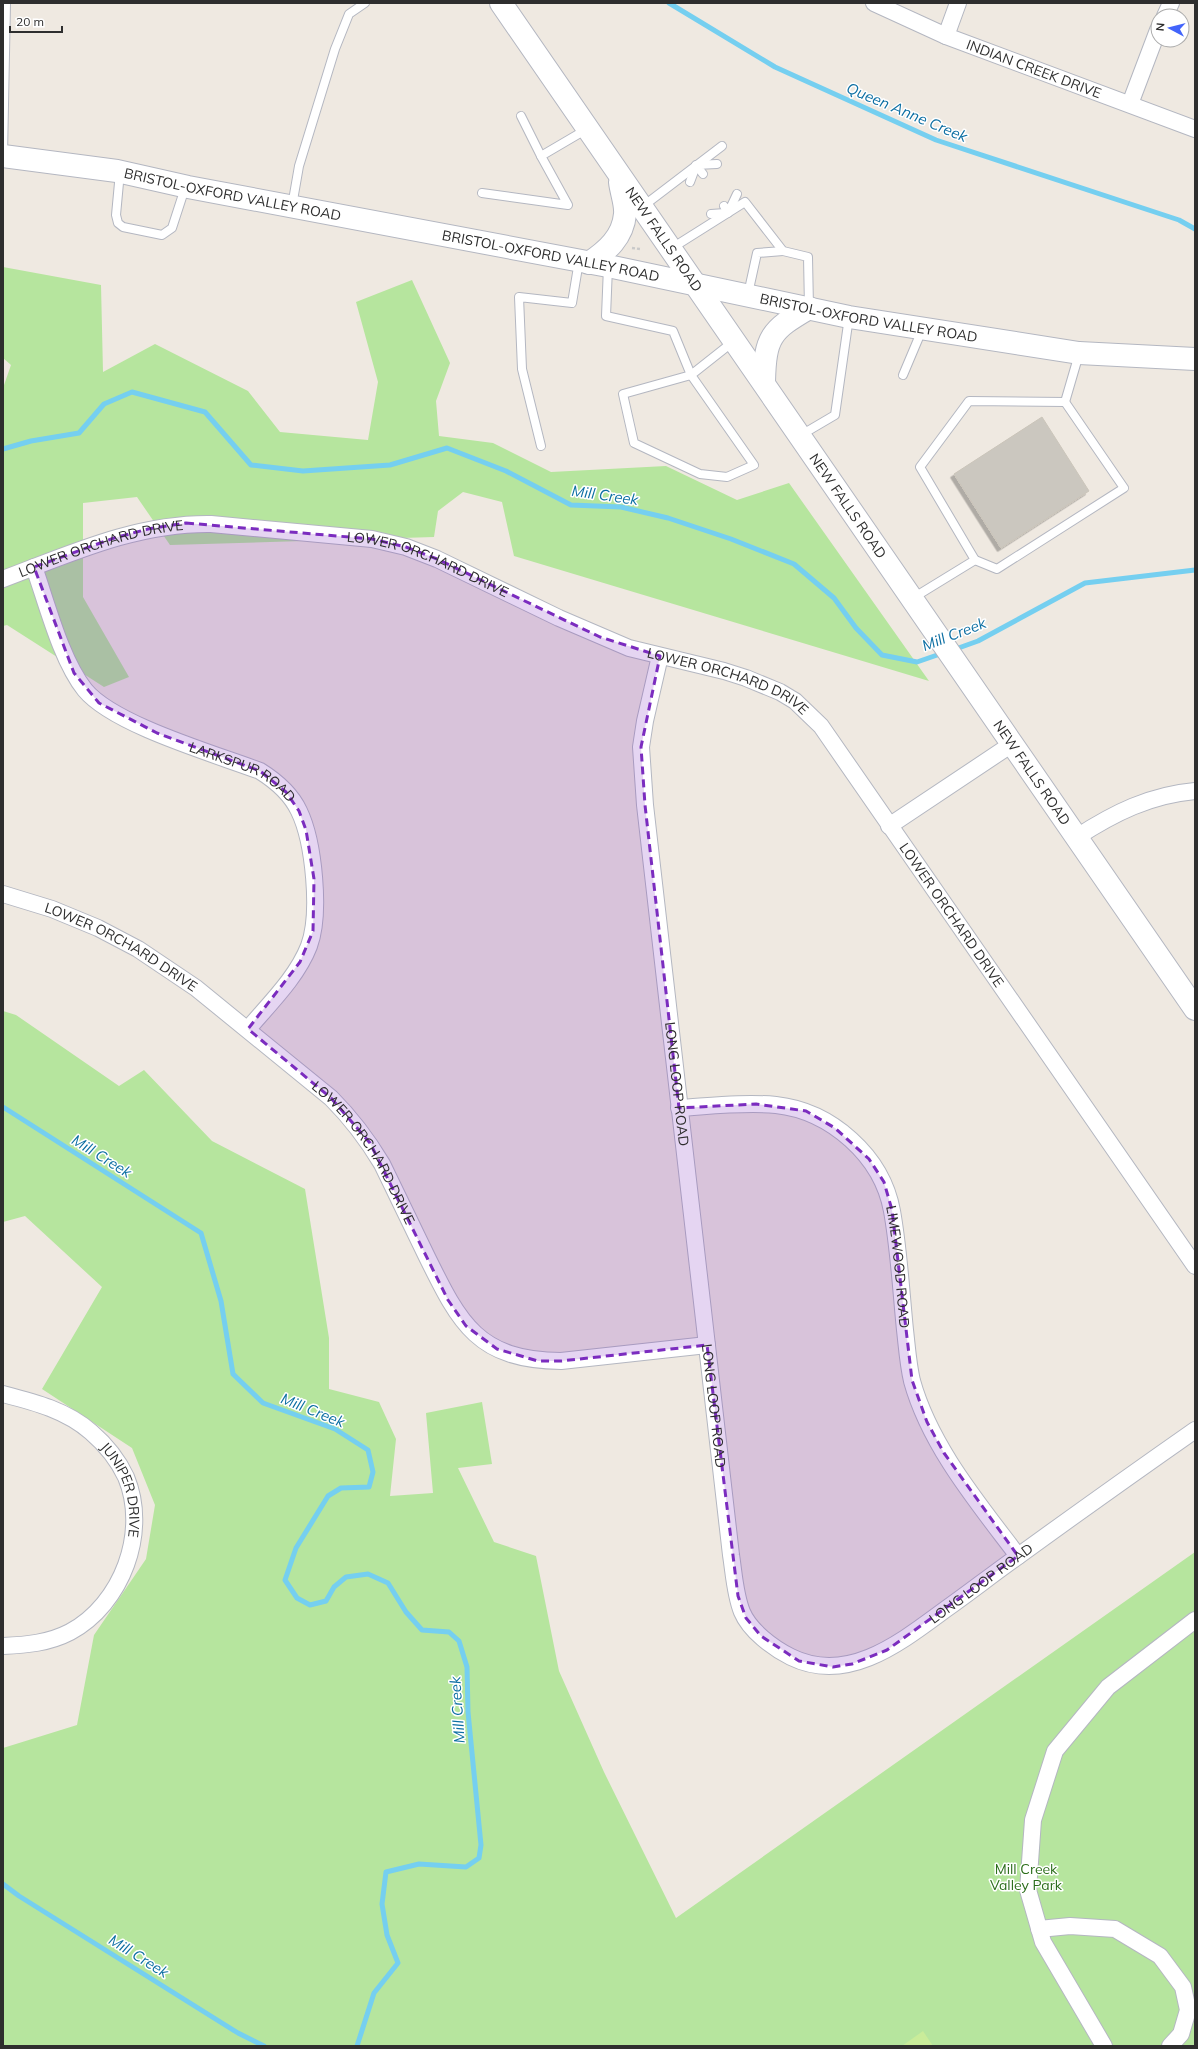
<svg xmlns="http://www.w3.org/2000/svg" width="1198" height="2049" font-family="Mulish,sans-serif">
<defs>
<filter id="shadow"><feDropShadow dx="-3.5" dy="3.5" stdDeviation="0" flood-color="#0004"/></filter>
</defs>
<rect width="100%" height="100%" fill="#efe9e1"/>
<!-- green -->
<g fill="#b6e59e">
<polygon points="3,267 101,285 103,372 155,344 248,391 280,432 368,440 378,382 356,302 412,280 450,363 436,401 439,436 493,443 551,472 666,466 737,500 789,483 929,681 514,556 502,502 463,492 438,511 434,537 170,545 137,497 83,503 83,597 129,677 104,687 7,625 3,626 3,388 11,365 3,358"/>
<polygon points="3,1011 16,1015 119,1086 144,1070 212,1141 305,1189 329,1338 329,1389 379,1402 396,1439 390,1496 433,1493 426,1413 482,1402 492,1464 458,1468 494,1542 536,1556 559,1671 604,1772 676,1918 1195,1552 1195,2046 3,2046 3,1748 77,1725 94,1635 146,1559 155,1505 132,1448 42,1389 102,1287 25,1216 3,1222"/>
</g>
<!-- pitch -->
<polygon fill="#c9ec9a" points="923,2031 933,2046 902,2046"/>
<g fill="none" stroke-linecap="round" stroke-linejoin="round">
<!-- stream -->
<g stroke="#75cff0" stroke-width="5">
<polyline points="669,3 775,67 936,140 1179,220 1195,229"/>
<polyline points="3,449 31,441 79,433 104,404 132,392 205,412 251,465 303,471 390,465 447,448 506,471 571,505 621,507 668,518 731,539 794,564 834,598 856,628 882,655 917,662 943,653"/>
<polyline points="953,650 978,641 1085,583 1195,570"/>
<polyline points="3,1107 201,1233 221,1301 233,1374 263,1403 335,1429 368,1450 373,1472 369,1487 341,1488 328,1496 296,1548 285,1580 297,1598 310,1605 326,1601 334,1587 346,1577 368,1574 388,1583 406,1612 422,1630 449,1632 459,1641 467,1667 468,1712 481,1845 479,1858 466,1867 419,1864 386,1872 382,1904 387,1935 398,1963 374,1993 357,2046"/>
<polyline points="3,1884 19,1896 238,2033 264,2046"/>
</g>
</g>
<!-- building -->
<polygon fill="#cbc7bf" stroke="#cbc5ba" filter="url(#shadow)" points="1042,417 1089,491 1001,548 954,474"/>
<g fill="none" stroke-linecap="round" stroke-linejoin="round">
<defs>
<g id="lane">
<polyline points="521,116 541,156"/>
<polyline points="3,156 6,3"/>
<polyline points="120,172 116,215 118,223 123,227 162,235 172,228 185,188"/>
<polyline points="703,174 696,165 717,164"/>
<polyline points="690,182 696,166"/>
<polyline points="482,193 568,205 541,156 587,129"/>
<polyline points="292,206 299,166 335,49 349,14 365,3"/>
<polyline points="724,206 728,213 737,194"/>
<polyline points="642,207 722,146"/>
<polyline points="711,214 725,213"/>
<polyline points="672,248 745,202 783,251 808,257 809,308"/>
<polyline points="608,267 606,316 673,331 691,375 623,394 634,443 700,474 727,477 754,465 691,375 734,341"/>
<polyline points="748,294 757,253 783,251"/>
<polyline points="903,375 922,330"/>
<polyline points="801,435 835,415 849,317"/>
<polyline points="541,446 522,369 519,297 572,303 579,261"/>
<polyline points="975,560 997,569 1124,488 1065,402"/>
<polyline points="913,598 975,560 920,467 969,401 1065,402 1079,354"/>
</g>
<g id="street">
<path id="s1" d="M874 3 946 36 1195 129"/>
<polyline points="1165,16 1171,3"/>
<polyline points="946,36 958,3"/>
<polyline points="1130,104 1158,30"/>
<path id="s2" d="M34 567C47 604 61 660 85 690 114 725 215 754 260 771 276 781 291 794 299 811 314 842 321 914 309 946 297 977 270 1003 248 1029"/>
<path id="s3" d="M3 579C72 553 137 523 211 524L372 539 406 547 437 559 559 618 629 648 724 671 746 678 780 692 795 701 821 726 1195 1266"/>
<path id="s4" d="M660 656 645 721 641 747 645 805 731 1555C734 1574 735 1595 742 1612 750 1631 773 1648 791 1657 848 1685 901 1642 946 1609 970 1592 993 1574 1017 1557 1076 1514 1135 1472 1195 1430"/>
<polyline points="889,826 1012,744"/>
<path d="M1077 837C1114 813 1150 795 1195 791"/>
<path id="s5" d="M3 894 52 909 98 928 138 949 196 988 331 1098C351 1118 367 1139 382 1164 397 1195 412 1226 427 1257 460 1324 478 1360 561 1361L707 1345"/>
<path id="s6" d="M679 1108C711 1106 744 1102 776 1105 831 1111 882 1156 892 1211 899 1250 901 1290 905 1330 907 1347 908 1364 912 1381 930 1446 978 1503 1018 1556"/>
<path id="s7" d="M3 1394C34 1402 66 1410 91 1432 105 1444 118 1460 126 1477 149 1532 122 1604 70 1632 49 1643 26 1645 3 1646"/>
<polyline points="1039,1929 1070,1926 1115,1929 1160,1956 1183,1987 1188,2010 1181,2034 1170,2046"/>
<polyline points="1104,2046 1043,1942 1028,1890 1033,1820 1055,1751 1108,1687 1195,1620"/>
</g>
<g id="secondary">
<path id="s8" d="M501 3 1195 1009"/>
<path id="s9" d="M3 156 117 171 188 187 608 266 849 317 1079 353 1195 359"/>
<path d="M589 263C607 251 623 237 625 214 626 204 621 192 620 182"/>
<path d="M764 382C765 337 771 330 809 308"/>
</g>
</defs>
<!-- lane casing -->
<use href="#lane" stroke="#b4b7c1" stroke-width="10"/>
<!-- street casing -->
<use href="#street" stroke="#b4b7c1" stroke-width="18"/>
<!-- secondary casing -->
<use href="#secondary" stroke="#b4b7c1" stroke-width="24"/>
<!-- path -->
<polyline stroke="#c9c9c9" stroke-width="2.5" stroke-dasharray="3 2" stroke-linecap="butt" points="632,248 640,249"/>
<!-- lane -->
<use href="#lane" stroke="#fff" stroke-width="8"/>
<!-- street -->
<use href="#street" stroke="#fff" stroke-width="16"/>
<!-- secondary -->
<use href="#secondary" stroke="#fff" stroke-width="22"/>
</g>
<!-- marked area -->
<path fill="#7b2cbf" fill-opacity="0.2" stroke="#7b2cbf" stroke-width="3" stroke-dasharray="8 5" stroke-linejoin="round" d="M186 523 372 539 406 547 437 559 600 637 660 656 641 747 645 805 679 1108 756 1104 806 1111 835 1128 869 1159 884 1182 892 1210 912 1380 927 1422 944 1453 1018 1556 887 1650 852 1664 833 1667 799 1661 761 1636 746 1618 738 1596 707 1345 561 1361H538L497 1349 466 1326 448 1300 370 1143 331 1098 248 1029 300 962 313 931 314 879 306 830 299 811 286 792 260 771 157 733 99 703 74 673 34 567 114 538 148 529Z"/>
<g text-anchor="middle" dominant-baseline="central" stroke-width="3" stroke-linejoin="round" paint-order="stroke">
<!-- street labels -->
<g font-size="14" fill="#2e2e2e" stroke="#fff">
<text stroke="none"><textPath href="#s1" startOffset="173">INDIAN CREEK DRIVE</textPath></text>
<text stroke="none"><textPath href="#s9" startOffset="233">BRISTOL-OXFORD VALLEY ROAD</textPath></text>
<text stroke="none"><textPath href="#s8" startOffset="287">NEW FALLS ROAD</textPath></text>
<text stroke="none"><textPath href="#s9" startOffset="557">BRISTOL-OXFORD VALLEY ROAD</textPath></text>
<text stroke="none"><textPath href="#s9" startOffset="881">BRISTOL-OXFORD VALLEY ROAD</textPath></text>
<text stroke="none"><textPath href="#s8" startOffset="611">NEW FALLS ROAD</textPath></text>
<text stroke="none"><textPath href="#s3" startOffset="103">LOWER ORCHARD DRIVE</textPath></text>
<text stroke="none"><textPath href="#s3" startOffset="439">LOWER ORCHARD DRIVE</textPath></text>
<text stroke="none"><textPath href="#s3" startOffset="763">LOWER ORCHARD DRIVE</textPath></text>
<text stroke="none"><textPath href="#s8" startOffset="935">NEW FALLS ROAD</textPath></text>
<text stroke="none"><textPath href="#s2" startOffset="313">LARKSPUR ROAD</textPath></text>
<text stroke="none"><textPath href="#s3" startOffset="1099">LOWER ORCHARD DRIVE</textPath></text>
<text stroke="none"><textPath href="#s5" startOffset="130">LOWER ORCHARD DRIVE</textPath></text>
<text stroke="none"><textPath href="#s4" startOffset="432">LONG LOOP ROAD</textPath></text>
<text stroke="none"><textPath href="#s5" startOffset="454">LOWER ORCHARD DRIVE</textPath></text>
<text stroke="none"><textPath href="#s6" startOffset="321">LIMEWOOD ROAD</textPath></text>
<text stroke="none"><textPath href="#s4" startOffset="756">LONG LOOP ROAD</textPath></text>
<text stroke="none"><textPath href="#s7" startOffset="165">JUNIPER DRIVE</textPath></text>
<text stroke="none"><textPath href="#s4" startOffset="1247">LONG LOOP ROAD</textPath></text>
</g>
<!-- park labels -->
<g font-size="14" fill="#2c6e1b" stroke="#fff">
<text x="1026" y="1869">Mill Creek<tspan x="1026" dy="16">Valley Park</tspan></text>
</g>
<!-- water labels -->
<g font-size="15" font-style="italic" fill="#0d6fa3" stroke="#fff">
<text transform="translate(907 112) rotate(23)">Queen Anne Creek</text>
<text transform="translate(605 495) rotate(8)">Mill Creek</text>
<text transform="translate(954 634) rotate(-21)">Mill Creek</text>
<text transform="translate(102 1156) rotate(32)">Mill Creek</text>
<text transform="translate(313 1410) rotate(22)">Mill Creek</text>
<text transform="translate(457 1710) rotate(-94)">Mill Creek</text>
<text transform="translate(139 1956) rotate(32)">Mill Creek</text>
</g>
</g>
<!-- border -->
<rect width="1198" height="2049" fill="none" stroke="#2e2e2e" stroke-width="8"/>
<!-- north arrow -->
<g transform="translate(1170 28) rotate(277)"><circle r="19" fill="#ffffff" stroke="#ababab"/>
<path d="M0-3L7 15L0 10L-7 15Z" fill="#4264fb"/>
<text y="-6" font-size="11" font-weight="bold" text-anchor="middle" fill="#2e2e2e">N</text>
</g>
<!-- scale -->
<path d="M10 26v6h52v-6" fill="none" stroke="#2e2e2e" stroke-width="2"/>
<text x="16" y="26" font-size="12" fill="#2e2e2e" stroke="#ffffff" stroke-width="3" paint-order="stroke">20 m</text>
</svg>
